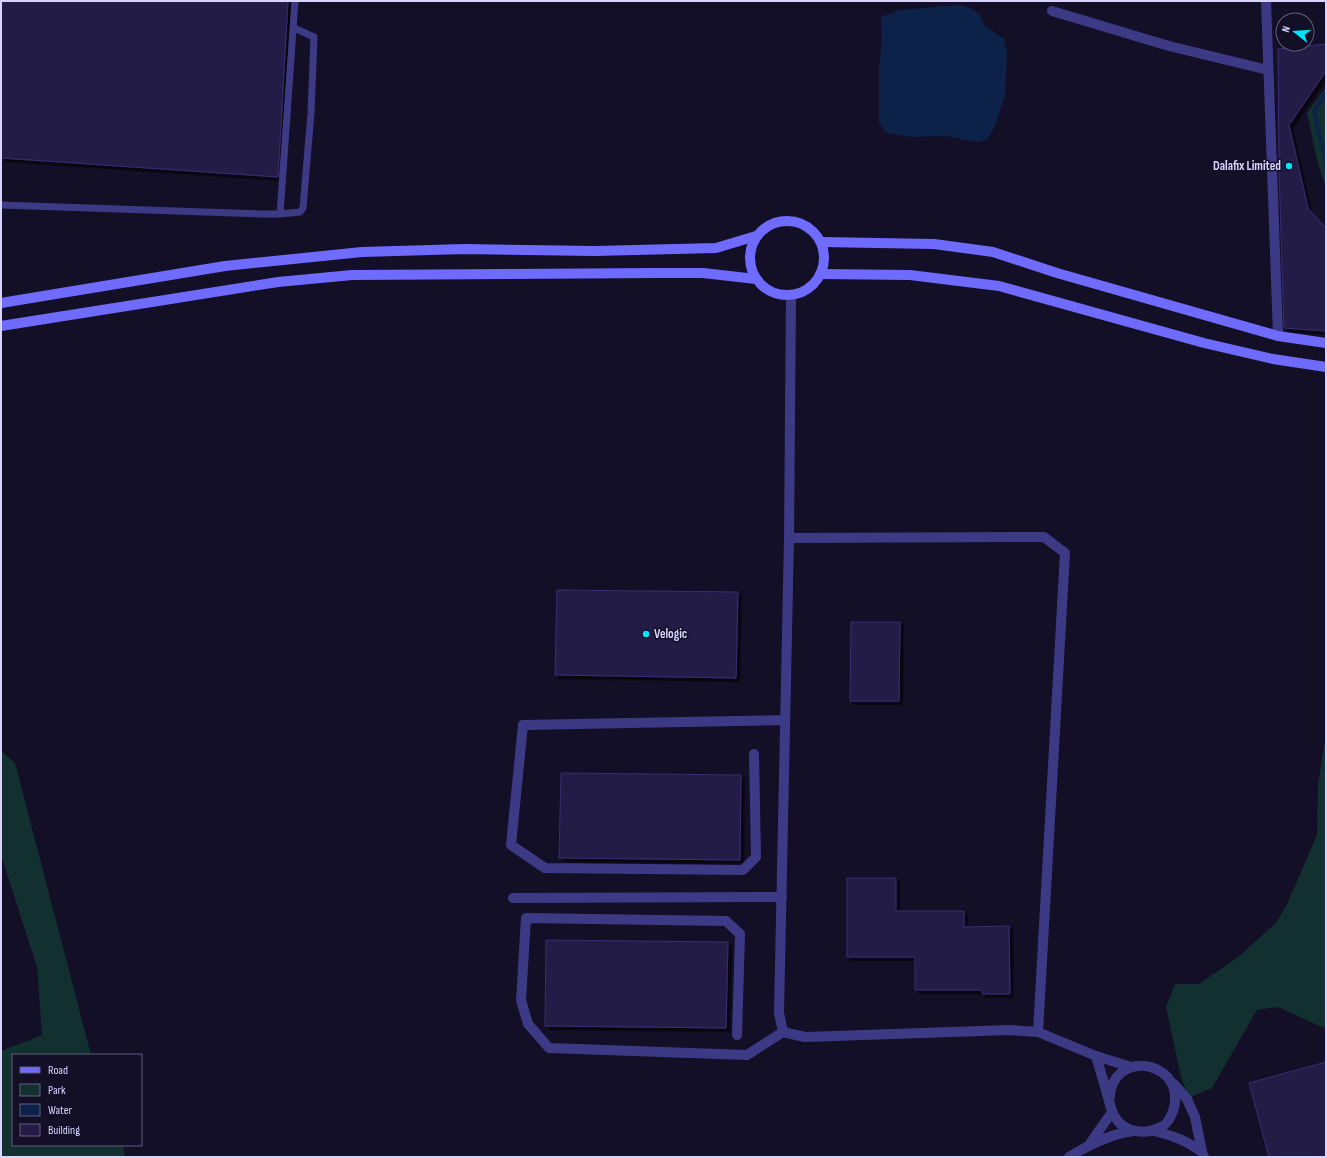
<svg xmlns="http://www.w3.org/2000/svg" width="1327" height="1158" font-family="'Sofia Sans Condensed',sans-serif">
<defs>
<filter id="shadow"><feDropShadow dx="3.5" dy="3.5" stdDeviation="0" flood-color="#0009"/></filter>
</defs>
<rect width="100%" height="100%" fill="#130f26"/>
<!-- green -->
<g fill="#12302f">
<polygon points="1326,87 1326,188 1318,164 1307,113"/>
<polygon points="1326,733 1326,1029 1278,1007 1257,1010 1212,1088 1189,1098 1181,1077 1166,1007 1175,984 1199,984 1238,957 1276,923 1287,904 1317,835 1318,785"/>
<polygon points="1,751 15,763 91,1055 13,1055 13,1145 123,1145 125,1157 1,1157 1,1051 42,1035 37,967 1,855"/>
</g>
<!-- water -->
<polygon fill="#0c2248" points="959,5 971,8 980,15 984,25 1004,39 1007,51 1005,96 994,128 988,139 977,142 945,136 910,137 887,133 879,124 879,66 882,42 881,17 899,10"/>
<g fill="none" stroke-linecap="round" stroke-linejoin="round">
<!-- stream -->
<polyline stroke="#0c2248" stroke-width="4" points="1326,93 1314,111 1326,162"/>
</g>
<!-- building -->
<g fill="#241b47" stroke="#3b2d73" filter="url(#shadow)">
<polygon points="1,1 288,1 278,177 1,158"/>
<polygon points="1326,44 1326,71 1289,125 1308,208 1326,228 1326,331 1284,328 1279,169 1278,49"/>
<polygon points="557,590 738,592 736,678 555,675"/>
<polygon points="851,622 900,622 899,701 850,701"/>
<polygon points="561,773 741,775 740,860 559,858"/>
<polygon points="847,878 896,878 896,911 964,911 964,927 1009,926 1010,994 982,994 982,990 915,990 915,957 847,957"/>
<polygon points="546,940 728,942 726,1028 545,1026"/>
<polygon points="1326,1062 1326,1157 1269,1157 1249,1083"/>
</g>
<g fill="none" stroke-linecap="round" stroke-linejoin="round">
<!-- lane -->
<g stroke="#3d3a85" stroke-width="7">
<polyline points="1,205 260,214 280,214 300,212 303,208 311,113 314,37 294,28"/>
<polyline points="280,214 295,1"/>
</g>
<!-- street -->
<g stroke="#3d3a85" stroke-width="10">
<polyline points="1266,1 1278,336"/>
<polyline points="1052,11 1169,46 1268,70"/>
<polyline points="789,538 1044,537 1065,553 1038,1032"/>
<polyline points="754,754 756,857 743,870 545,868 511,845 523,725 785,720"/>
<polyline points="513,898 782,897"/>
<polyline points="783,1032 779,1013 789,538 791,296"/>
<polyline points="737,1035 740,934 726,921 526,918 521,1000 528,1024 549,1048 747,1055 783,1032 805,1037 1009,1030 1038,1032 1096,1056 1131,1067"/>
<path d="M1096 1056C1100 1070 1104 1083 1108 1097 1110 1104 1111 1111 1115 1117 1124 1133 1146 1135 1161 1127 1167 1124 1171 1117 1173 1111 1188 1065 1122 1048 1111 1089 1110 1093 1110 1097 1109 1101"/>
<polyline points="1174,1084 1187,1099 1195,1117 1202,1152 1204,1157"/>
<path d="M1154 1131C1174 1136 1185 1140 1202 1152"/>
<polyline points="1089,1145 1112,1112"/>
<path d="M1069 1157C1089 1145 1110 1134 1133 1131"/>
</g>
<!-- secondary -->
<g stroke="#6f6bff" stroke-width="10">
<circle cx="787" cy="258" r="37"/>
<polyline points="821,242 934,244 993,252 1057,273 1278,336 1326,343"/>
<polyline points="820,274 910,275 999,286 1204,343 1273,359 1326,367"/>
<polyline points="1,303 225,266 362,252 464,249 595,251 716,248 756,236"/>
<polyline points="1,326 278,282 352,275 658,273 703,273 756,279"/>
</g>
</g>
<!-- markers -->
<g fill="#00e5ff" stroke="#130f26" stroke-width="1.5">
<circle cx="1289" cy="166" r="4"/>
<circle cx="646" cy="634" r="4"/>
</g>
<g text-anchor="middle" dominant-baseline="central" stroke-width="3" stroke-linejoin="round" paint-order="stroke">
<!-- poi labels -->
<g font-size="13" font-weight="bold" fill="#d9d4ff" stroke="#130f26" text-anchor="end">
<text x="1281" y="166">Dalafix Limited</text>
<text x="654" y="634" text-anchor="start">Velogic</text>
</g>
</g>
<!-- border -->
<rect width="1327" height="1158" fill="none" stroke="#d9d4ff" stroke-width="4"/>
<!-- legend -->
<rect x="12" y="1054" width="130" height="92" fill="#130f26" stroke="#625e7d"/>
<rect x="20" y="1067" width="20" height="6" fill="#6f6bff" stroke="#625e7d"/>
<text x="48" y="1074" font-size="12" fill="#d9d4ff">Road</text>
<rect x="20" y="1084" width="20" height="12" fill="#12302f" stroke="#625e7d"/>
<text x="48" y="1094" font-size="12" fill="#d9d4ff">Park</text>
<rect x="20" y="1104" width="20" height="12" fill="#0c2248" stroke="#625e7d"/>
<text x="48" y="1114" font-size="12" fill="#d9d4ff">Water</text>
<rect x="20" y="1124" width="20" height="12" fill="#241b47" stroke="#625e7d"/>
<text x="48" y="1134" font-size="12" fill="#d9d4ff">Building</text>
<!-- north arrow -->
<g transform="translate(1295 32) rotate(287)"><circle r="19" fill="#130f26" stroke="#625e7d"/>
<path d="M0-3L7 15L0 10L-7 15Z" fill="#00e5ff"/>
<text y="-6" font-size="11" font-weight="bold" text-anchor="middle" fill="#d9d4ff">N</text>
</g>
</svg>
